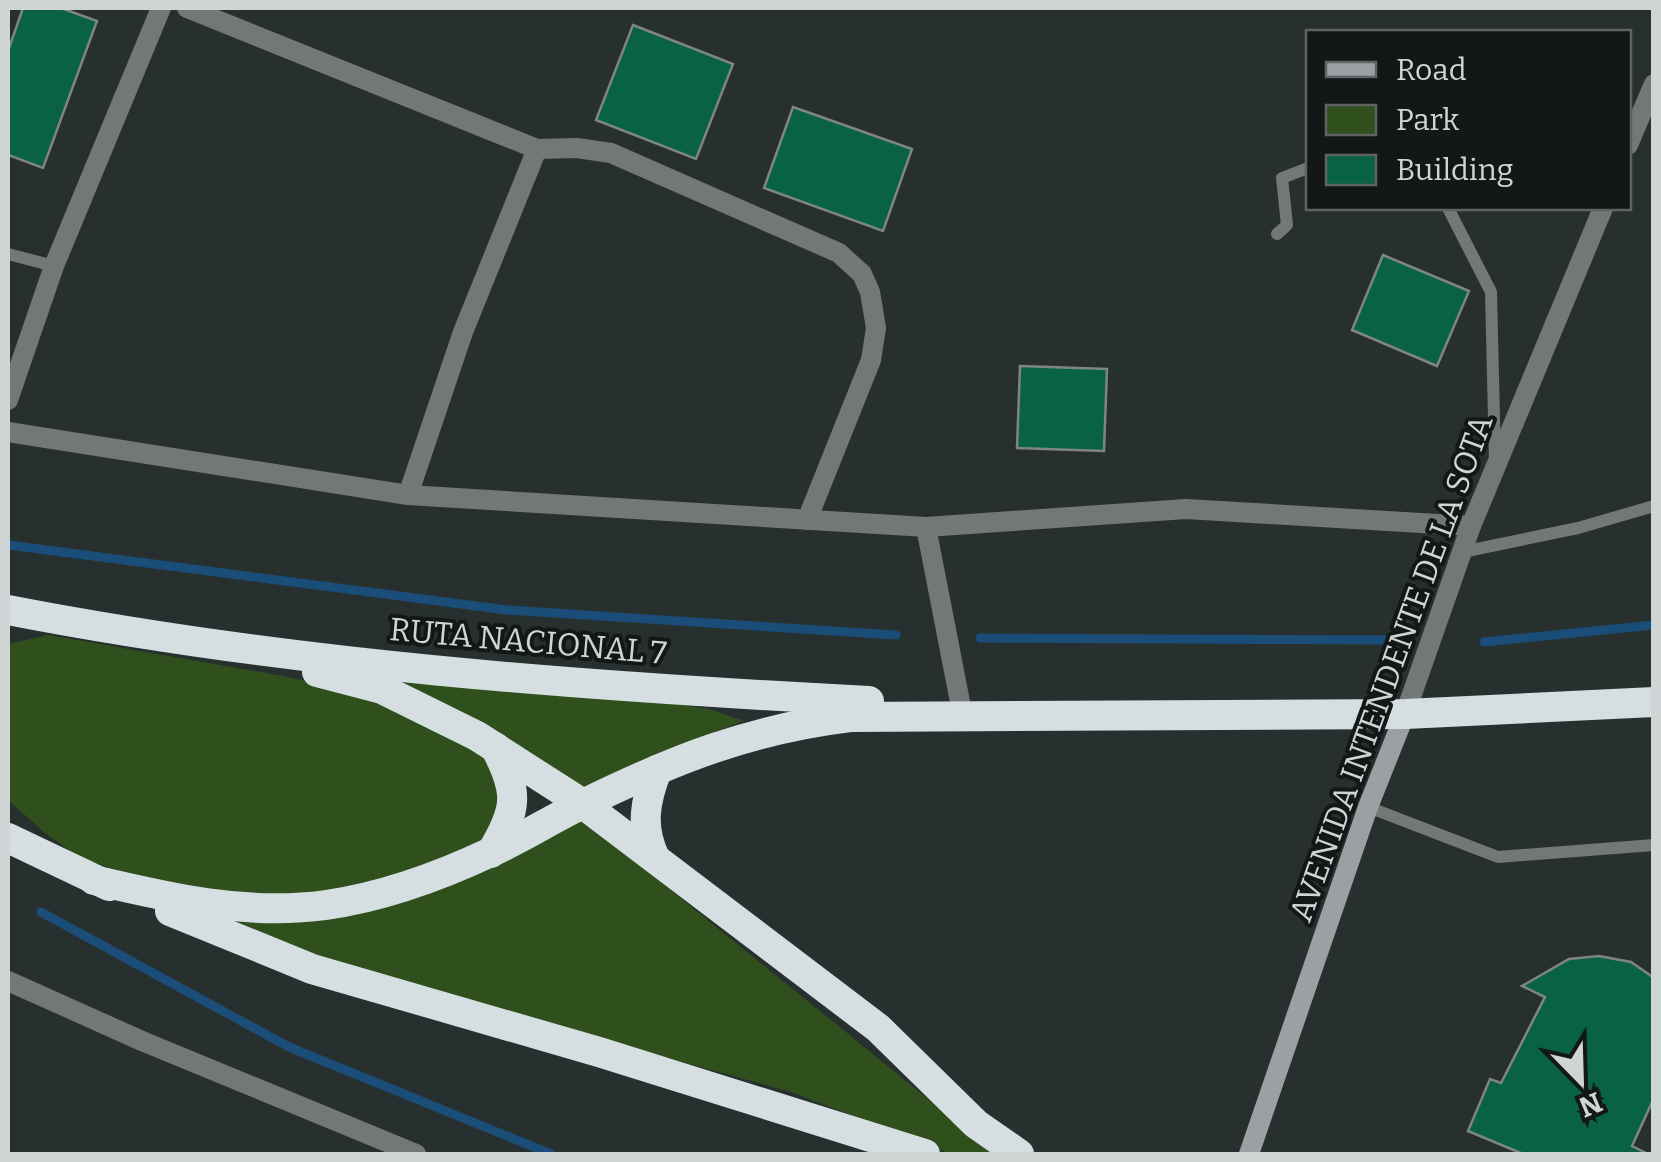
<svg xmlns="http://www.w3.org/2000/svg" width="1661" height="1162" font-family="Bitter,serif">
<rect width="100%" height="100%" fill="#28302f"/>
<!-- green -->
<g fill="#2f4f1d">
<polygon points="48,635 283,676 342,689 406,713 487,753 502,801 486,840 370,884 305,896 239,897 129,875 79,857 45,833 8,800 8,644"/>
<polygon points="385,677 662,702 709,709 744,721 691,741 586,790"/>
<polygon points="582,818 996,1154 952,1154 791,1092 329,964 221,921 317,916"/>
</g>
<g fill="none" stroke-linecap="round" stroke-linejoin="round">
<!-- stream -->
<g stroke="#1b4d79" stroke-width="9">
<polyline points="8,545 507,610 896,635"/>
<polyline points="980,638 1388,640"/>
<polyline points="1484,642 1654,625"/>
<polyline points="41,912 289,1047 551,1154"/>
</g>
</g>
<!-- building -->
<g fill="#096245" stroke="#7f8682" stroke-width="2.5">
<polygon points="23,8 61,8 97,21 43,168 8,155 8,51"/>
<polygon points="633,25 733,64 696,159 596,120"/>
<polygon points="793,107 912,149 883,231 764,188"/>
<polygon points="1383,255 1469,291 1437,366 1352,330"/>
<polygon points="1020,366 1107,369 1104,451 1017,448"/>
<polygon points="1599,956 1631,962 1654,978 1654,1098 1632,1146 1648,1154 1523,1154 1468,1131 1490,1079 1501,1083 1545,997 1522,986 1569,959"/>
</g>
<g fill="none" stroke-linecap="round" stroke-linejoin="round">
<!-- lane -->
<g stroke="#747778" stroke-width="12">
<polyline points="1448,208 1491,292 1495,461"/>
<polyline points="1277,234 1287,225 1282,178 1308,168"/>
<polyline points="8,254 54,266"/>
<polyline points="1462,552 1578,528 1654,506"/>
<polyline points="1368,807 1498,857 1654,845"/>
</g>
<!-- street -->
<g stroke="#747778" stroke-width="20">
<polyline points="187,8 537,149 577,148 611,153 839,253 862,274 870,292 876,328 871,360 807,520"/>
<polyline points="1628,145 1654,84"/>
<polyline points="8,400 54,266 161,8"/>
<polyline points="8,432 408,495 926,527 1186,509 1471,526"/>
<polyline points="408,495 463,332 537,149"/>
<polyline points="926,527 961,707"/>
<polyline points="1405,714 1471,526 1603,208"/>
<polyline points="8,981 142,1041 416,1154"/>
</g>
<!-- secondary -->
<polyline stroke="#9ba1a2" stroke-width="20" points="1249,1154 1368,807 1405,714"/>
<!-- highway -->
<g stroke="#d5dee1" stroke-width="30">
<path d="M8 610C291 665 581 686 869 701"/>
<polyline points="317,672 382,689 477,736 583,804 878,1028 976,1124 1019,1154"/>
<polyline points="8,838 109,886"/>
<path d="M491 853C518 809 519 792 495 747"/>
<path d="M655 858C640 827 645 801 657 770"/>
<path d="M94 880C170 898 246 916 326 905 382 897 440 876 491 852 523 838 553 818 585 803 675 759 751 729 850 717L1405 714 1654 702"/>
<polyline points="170,911 312,969 599,1052 925,1154"/>
</g>
</g>
<g text-anchor="middle" dominant-baseline="central" stroke-width="8" stroke-linejoin="round" paint-order="stroke">
<!-- street labels -->
<g font-size="32" fill="#cfd4d4" stroke="#141717">
<text transform="translate(528 641) rotate(5)">RUTA NACIONAL 7</text>
<text transform="translate(1391 668) rotate(-70)">AVENIDA INTENDENTE DE LA SOTA</text>
</g>
</g>
<!-- border -->
<rect width="1661" height="1162" fill="none" stroke="#cfd4d4" stroke-width="20"/>
<!-- legend -->
<rect x="1306" y="30" width="325" height="180" fill="#141717" stroke="#5f6363" stroke-width="2.5"/>
<rect x="1326" y="62" width="50" height="15" fill="#9ba1a2" stroke="#5f6363" stroke-width="2.5"/>
<text x="1396" y="80" font-size="30" fill="#cfd4d4">Road</text>
<rect x="1326" y="105" width="50" height="30" fill="#2f4f1d" stroke="#5f6363" stroke-width="2.5"/>
<text x="1396" y="130" font-size="30" fill="#cfd4d4">Park</text>
<rect x="1326" y="155" width="50" height="30" fill="#096245" stroke="#5f6363" stroke-width="2.5"/>
<text x="1396" y="180" font-size="30" fill="#cfd4d4">Building</text>
<!-- north arrow -->
<g transform="translate(1581 1082) rotate(157)" stroke="#141717" stroke-width="8" paint-order="stroke">
<path d="M0-8L18 38L0 25L-18 38Z" fill="#cfd4d4"/>
<text y="-15" font-size="28" font-weight="bold" text-anchor="middle" fill="#cfd4d4">N</text>
</g>
</svg>
